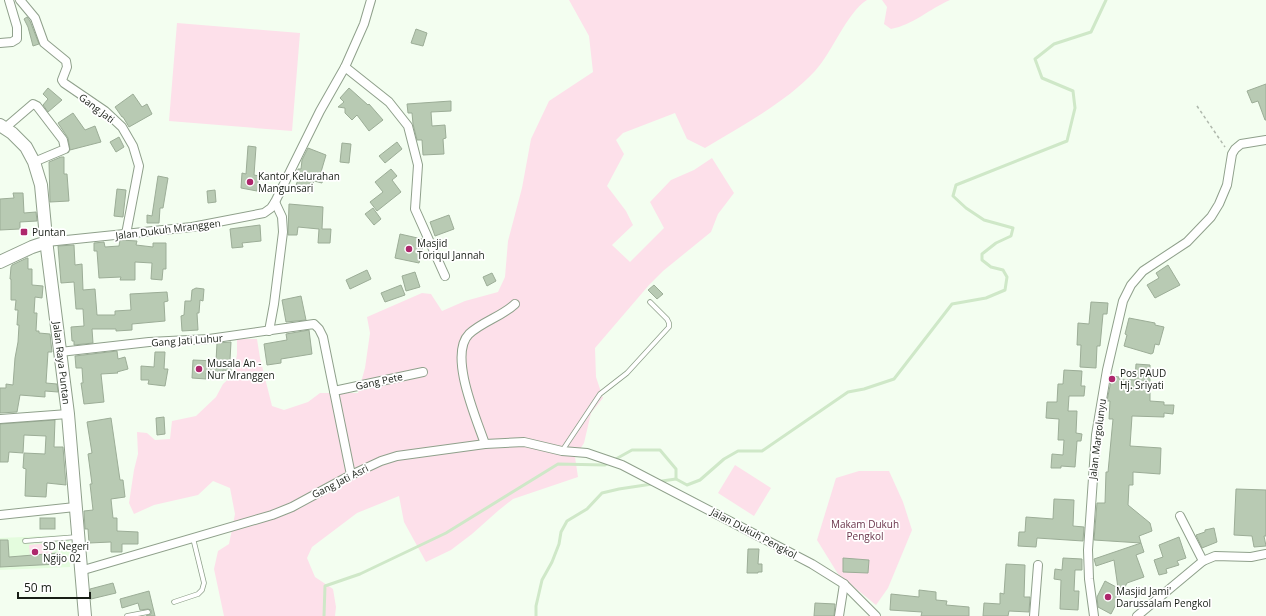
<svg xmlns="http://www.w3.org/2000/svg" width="1266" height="616" font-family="'Open Sans',sans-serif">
<rect width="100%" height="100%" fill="#f3fef0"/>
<!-- built -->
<polygon fill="#e4fcde" points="69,535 70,567 0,570 0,538"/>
<!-- green -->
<g fill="#fde0ea">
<path d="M569 0H867C847 12 832 53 815 71 785 103 743 125 705 148L687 139 675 113 623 133 616 140 624 154 607 186 626 211 633 225 612 245 630 262 664 228 650 202 671 180 694 170 712 158 734 193 718 214 711 232 663 271 649 285 595 348 596 377 603 398 591 413 584 443 575 457 578 477 513 499 499 510 472 534 451 550 426 562 404 522 399 496 357 513 312 547 307 558 315 577 333 589 336 607 335 616H224L214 569 218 551 229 544 235 514 230 488 213 481 198 495 154 505 134 514 129 503 134 470 138 454 137 432 147 433 155 440 170 439 172 421 196 416 216 397 223 384 234 374 237 354V339H257L260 358 272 406 284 410 308 402 320 393H358L365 368 370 333 367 317 422 293 431 294 442 311 465 301 498 292 505 277 508 241 522 188 531 139 549 101 593 72 589 36Z"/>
<path d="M882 0H950C929 9 913 25 891 29L884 24 887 7Z"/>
<polygon points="177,23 300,33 292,131 169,121"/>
<polygon points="735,465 771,488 754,516 718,493"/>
<polygon points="859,471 889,471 903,502 912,530 888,588 876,605 838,574 817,540 836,478"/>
<polygon points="51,543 52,553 30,555 29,545"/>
</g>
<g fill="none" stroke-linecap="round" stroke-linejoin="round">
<!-- stream -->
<g stroke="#cfe8c8" stroke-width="3">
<polyline points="662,481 676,479"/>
<polyline points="324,616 325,586 360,574 446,533 558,464 605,465 632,450 660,450 676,469 676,479 687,485 700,480 724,459 738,451 762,451 848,392 864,389 894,379 952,304 986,298 1005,290 1007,277 1003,270 991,267 982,260 982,254 996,243 1011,236 1013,228 984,220 966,208 953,196 956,185 1067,141 1075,108 1073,91 1042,78 1035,59 1054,44 1091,32 1106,0"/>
<polyline points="536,616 536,606 542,580 552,562 559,544 561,532 567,521 587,509 602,493 619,489 652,484"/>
</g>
</g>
<!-- building -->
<g fill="#b8cab3" stroke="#9cad97">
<polygon points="27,17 30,21 39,44 33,46 28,27 24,19"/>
<polygon points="416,29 427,33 423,46 411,43"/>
<polygon points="1266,84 1266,120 1265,120 1258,101 1252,103 1247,91"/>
<polygon points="48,88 62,100 48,112 43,105 48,99 43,94"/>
<polygon points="349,88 368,105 369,104 383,120 369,131 357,115 352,120 345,113 345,108 338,107 344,102 340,98"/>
<polygon points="133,94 142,107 147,104 152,114 129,127 123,117 122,117 115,107"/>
<polygon points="451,101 451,111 431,112 432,126 445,125 446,138 443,139 444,154 423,155 422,140 417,140 413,124 412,113 408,113 407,104"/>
<polygon points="73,113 85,130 95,126 101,142 70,150 68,138 58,123"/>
<polygon points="119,137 124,147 116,152 110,142"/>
<polygon points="397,142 402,149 385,163 379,156"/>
<polygon points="342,143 351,144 349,163 340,162"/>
<polygon points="248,146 256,147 254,175 259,176 257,191 241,188 242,173 246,174"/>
<polygon points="308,148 326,155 321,172 324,173 322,183 314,181 310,193 295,188 299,177 297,176 298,169 301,169 302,160"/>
<polygon points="61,157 64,157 64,174 67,174 69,201 50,202 49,162"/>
<polygon points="391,169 397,176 392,180 401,192 377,211 370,202 383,192 375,182"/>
<polygon points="158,176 168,178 163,208 160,208 159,223 147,223 147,215 152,216"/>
<polygon points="117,189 126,190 123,217 114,216"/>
<polygon points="215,190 216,202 208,203 207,191"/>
<polygon points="13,193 23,193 24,213 36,212 37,221 20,222 20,229 0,230 0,199 14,198"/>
<polygon points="289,204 323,207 322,229 331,229 330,243 318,243 319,229 298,227 297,235 288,235"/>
<polygon points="373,208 381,219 374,225 365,214"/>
<polygon points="449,215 454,229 435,236 430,222"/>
<polygon points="260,225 261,241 242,243 243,247 232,248 230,229"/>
<polygon points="400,234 422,239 424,242 419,263 395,258"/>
<polygon points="120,240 137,241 136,245 153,247 153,243 166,243 166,269 163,269 162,280 151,279 152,263 135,262 135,280 120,280 121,277 99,278 97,251 94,251 94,243 104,242 105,247 119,246"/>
<polygon points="74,245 75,265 82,264 83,290 95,289 97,315 115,315 115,311 131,310 130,294 167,292 168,301 164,302 165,321 132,324 132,330 116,331 116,329 92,329 93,343 74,345 74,341 72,341 71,327 84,326 83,309 76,309 74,282 61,283 58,246"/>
<polygon points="27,258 28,258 28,269 32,269 32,285 43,286 42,298 35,297 34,313 37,313 36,331 39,331 39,333 50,334 52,352 48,352 46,383 57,384 58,392 45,391 45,397 20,395 17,412 0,413 0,388 6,388 6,384 13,385 15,358 18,342 19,325 17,325 18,310 15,310 16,300 11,300 11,279 10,279 11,267 12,265"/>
<polygon points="1168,265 1180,285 1155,298 1147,285 1159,278 1156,273"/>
<polygon points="367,270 371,279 350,289 346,280"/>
<polygon points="415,272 420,287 406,291 402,276"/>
<polygon points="492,273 496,281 487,286 483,277"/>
<polygon points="401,285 405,295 385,302 381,293"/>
<polygon points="654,285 663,294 657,299 648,290"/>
<polygon points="196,288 204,289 203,301 200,300 199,313 197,313 198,330 182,331 181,316 184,315 185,301 191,301 192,290"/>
<polygon points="301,296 306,320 286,322 282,300"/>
<polygon points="1091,302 1108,303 1107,314 1103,314 1100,346 1097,346 1096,368 1080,367 1081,345 1077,345 1078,323 1089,324"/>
<polygon points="1129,318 1155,323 1155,325 1164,327 1159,345 1155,344 1153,353 1151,354 1124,346 1127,335 1125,334"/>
<polygon points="309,330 312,354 281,359 281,363 267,365 264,344 287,340 286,334"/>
<polygon points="231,342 230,360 231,360 231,371 223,370 223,374 206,373 206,379 192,378 193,360 216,361 217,343"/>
<polygon points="117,351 118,359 125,357 128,369 117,372 118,373 101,374 104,402 84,404 81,383 83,383 82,368 76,368 75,356"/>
<polygon points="155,352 165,352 164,369 168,369 165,386 148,384 149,380 141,380 141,366 154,367"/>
<polygon points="1136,364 1150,365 1150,401 1164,402 1164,405 1174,405 1173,414 1164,413 1164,417 1132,416 1130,446 1161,448 1160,474 1133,472 1133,485 1129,485 1128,505 1150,523 1152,531 1139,536 1141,543 1094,540 1097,503 1105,503 1106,472 1108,472 1113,419 1109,419 1110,401 1107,401 1112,376 1119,377 1119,379 1135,380"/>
<polygon points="1064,370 1082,371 1081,386 1085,386 1084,396 1069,396 1068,411 1077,411 1076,433 1082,434 1081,441 1077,441 1075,467 1061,466 1061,468 1051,468 1052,454 1063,455 1064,440 1058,440 1059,419 1046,418 1047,402 1057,402 1058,384 1063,384"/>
<polygon points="164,417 165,434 157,435 156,418"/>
<polygon points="111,418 120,480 123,480 125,497 111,499 113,518 117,518 117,531 138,532 138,544 122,544 122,552 111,552 111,542 89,543 88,529 85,529 84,511 93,510 90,484 92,484 88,454 92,453 87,422"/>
<polygon points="55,420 54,447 63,447 66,485 47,483 46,497 25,496 26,469 23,468 24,453 45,454 46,436 24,435 23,453 9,452 8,462 0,462 0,424"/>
<polygon points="1236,489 1266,490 1266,536 1264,536 1266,546 1254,547 1252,536 1234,535"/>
<polygon points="1054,499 1074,500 1073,526 1084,527 1083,541 1037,538 1036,547 1018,546 1019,532 1025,532 1026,517 1053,519"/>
<rect x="40" y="518" width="15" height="11"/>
<polygon points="1214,528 1217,542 1202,548 1196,535 1205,532 1205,530"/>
<polygon points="1179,537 1186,558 1177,561 1179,565 1166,569 1167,573 1159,575 1154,560 1163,557 1159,545"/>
<polygon points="0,540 8,540 9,557 58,553 59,564 0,567"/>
<polygon points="1141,543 1144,552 1136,555 1144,577 1127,583 1111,614 1098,607 1097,597 1105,581 1118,588 1114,560 1096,566 1094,559"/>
<polygon points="748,549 759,549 758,564 762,564 762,572 758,572 758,573 747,573"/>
<polygon points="843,558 869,560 868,573 843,572"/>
<polygon points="1063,558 1082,559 1082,570 1075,570 1074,591 1079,591 1078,610 1060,609 1061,580 1054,579 1055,569 1062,570"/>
<polygon points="1006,564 1025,565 1024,597 1030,597 1029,612 1009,611 1008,616 983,616 984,603 1000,604 1000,593 1004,594"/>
<polygon points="113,583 116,593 91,599 90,589"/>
<polygon points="919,590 936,592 936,600 947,601 946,605 969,607 969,616 921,616 922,612 890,610 891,594 919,597"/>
<polygon points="149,591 155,616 146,616 151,614 151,610 148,609 140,610 138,603 122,608 120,599"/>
<polygon points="815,603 835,604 834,616 814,616"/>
</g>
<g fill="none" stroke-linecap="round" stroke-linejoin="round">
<defs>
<g id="lane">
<polyline points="562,451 600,394 627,373 669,327 669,323 667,319 650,302"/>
<polyline points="25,541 77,537"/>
<polyline points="174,602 198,594 202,590 204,583 193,538"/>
<polyline points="127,616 148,612"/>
</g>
<g id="street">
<polyline points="20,0 35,18 44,43 66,61 67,67 62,80 64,83 105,111 122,127 133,146 139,166 126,234"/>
<polyline points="0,43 12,42 17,39 17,27 9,0"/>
<polyline points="345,67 389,102 408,126 418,165 415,209 445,276"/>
<polyline points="5,128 33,104 37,106 63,140 65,149 34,162"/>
<polyline points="47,242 192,227 264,213 271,208 275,202 320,111 345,67 364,24 371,0"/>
<polyline points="269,331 274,304 283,232 282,217 275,202"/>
<polyline points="60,352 149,342 209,339 314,324 319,329 323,337 351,475"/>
<polyline points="334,391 423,372"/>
<polyline points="0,419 68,414"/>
<path d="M485 444C477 420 448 355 469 334 483 321 501 317 515 304"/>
<polyline points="0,515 75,507"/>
<polyline points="1180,516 1203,561"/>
<polyline points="80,571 272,515 292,507 351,475 381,461 397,456 485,444 524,442 562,451 587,453 622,465 812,564 844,584 876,616"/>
<polyline points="839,616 844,584"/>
<polyline points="1034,616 1038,565"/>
<polyline points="1094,616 1089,579 1088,550 1096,435 1107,370 1123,301 1131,285 1143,271 1187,242 1211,217 1219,204 1227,185 1232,154 1235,149 1241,144 1266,140"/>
<polyline points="1137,616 1203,561 1215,556 1251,557 1266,554"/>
</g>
<g id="secondary">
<polyline points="0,125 12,133 26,147 34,162 41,185 47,248 68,414 85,616"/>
<polyline points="0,262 32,247 47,242"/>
</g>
</defs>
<!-- lane casing -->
<use href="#lane" stroke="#8fa08b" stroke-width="5.5"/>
<!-- street casing -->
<use href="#street" stroke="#8fa08b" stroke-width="10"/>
<!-- secondary casing -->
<use href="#secondary" stroke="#8fa08b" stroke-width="14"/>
<!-- path -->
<polyline stroke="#afb8ac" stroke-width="1.5" stroke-dasharray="3 3" stroke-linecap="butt" points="1197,106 1225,147"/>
<!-- lane -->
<use href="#lane" stroke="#fff" stroke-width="4"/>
<!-- street -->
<use href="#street" stroke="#fff" stroke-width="8"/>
<!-- secondary -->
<use href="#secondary" stroke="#fff" stroke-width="12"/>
</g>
<!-- markers -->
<g fill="#ae276c" stroke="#fff" stroke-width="1.5">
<circle cx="250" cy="182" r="4"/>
<rect x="20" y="228" width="8" height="8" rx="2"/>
<circle cx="409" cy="249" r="4"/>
<circle cx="199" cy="369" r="4"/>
<circle cx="1112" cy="379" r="4"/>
<circle cx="35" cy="552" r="4"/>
<circle cx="1108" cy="597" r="4"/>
</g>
<g text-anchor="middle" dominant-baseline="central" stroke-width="3.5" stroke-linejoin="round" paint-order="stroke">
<!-- street labels -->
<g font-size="10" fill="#181e16" stroke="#fff">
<text transform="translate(97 108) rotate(37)">Gang Jati</text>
<text transform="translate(168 229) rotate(-7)">Jalan Dukuh Mranggen</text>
<text transform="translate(187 340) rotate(-4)">Gang Jati Luhur</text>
<text transform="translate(62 363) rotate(83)">Jalan Raya Puntan</text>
<text transform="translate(379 381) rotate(-12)">Gang Pete</text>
<text transform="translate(1097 439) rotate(-83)">Jalan Margolunyu</text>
<text transform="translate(340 481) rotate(-27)">Gang Jati Asri</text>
<text transform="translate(754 533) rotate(28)">Jalan Dukuh Pengkol</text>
</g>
<!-- poi labels -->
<g font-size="10" fill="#181e16" stroke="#fff" text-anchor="start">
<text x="258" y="176">Kantor Kelurahan<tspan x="258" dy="12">Mangunsari</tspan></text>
<text x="32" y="232">Puntan</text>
<text x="417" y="243">Masjid<tspan x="417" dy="12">Toriqul Jannah</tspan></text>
<text x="207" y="363">Musala An -<tspan x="207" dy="12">Nur Mranggen</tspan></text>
<text x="1120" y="373">Pos PAUD<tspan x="1120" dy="12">Hj. Sriyati</tspan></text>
<text x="43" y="546">SD Negeri<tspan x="43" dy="12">Ngijo 02</tspan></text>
<text x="1116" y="591">Masjid Jami'<tspan x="1116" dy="12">Darussalam Pengkol</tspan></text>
</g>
<!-- park labels -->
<g font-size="10" fill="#69334a" stroke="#fff">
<text x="865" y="524">Makam Dukuh<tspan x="865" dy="12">Pengkol</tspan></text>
</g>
</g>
<!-- scale -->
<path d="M18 592v6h72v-6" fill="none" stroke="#181e16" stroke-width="2"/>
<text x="24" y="592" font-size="12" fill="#181e16" stroke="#ffffff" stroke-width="3" paint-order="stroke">50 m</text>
</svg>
